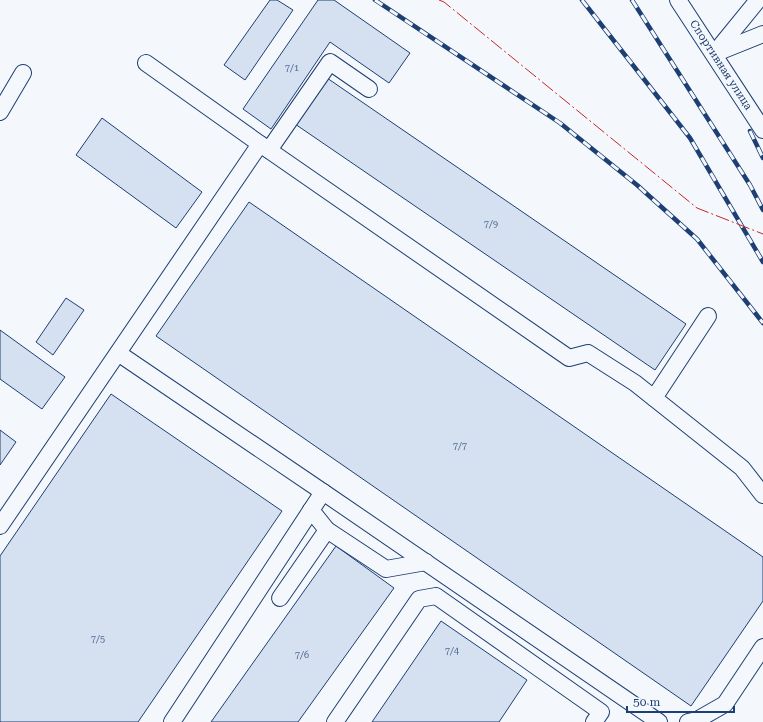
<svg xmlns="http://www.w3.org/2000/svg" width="763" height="722" font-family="'Roboto Serif',serif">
<rect width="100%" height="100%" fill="#f4f7fb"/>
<!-- building -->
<g fill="#d5e0f0" stroke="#1d3f73">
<polygon points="270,0 277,0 293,10 245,80 224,65"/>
<polygon points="318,0 334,0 410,53 389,83 330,42 271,129 243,109"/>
<polygon points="327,78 686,324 655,370 295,124"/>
<polygon points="102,118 202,192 176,228 76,155"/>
<polygon points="249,202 763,557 763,601 691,706 156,336"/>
<polygon points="66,298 84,310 53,355 36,342"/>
<polygon points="0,330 65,377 42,409 0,379"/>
<polygon points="111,394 282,511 138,722 0,722 0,556"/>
<polygon points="0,430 16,442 0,465"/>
<polygon points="336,546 394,588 298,722 211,722"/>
<polygon points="441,621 527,680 499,722 372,722"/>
</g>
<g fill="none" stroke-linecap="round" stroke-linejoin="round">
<defs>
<g id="minor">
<polyline points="678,0 763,130"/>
<polyline points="716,53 763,34"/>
<polyline points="714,54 758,0"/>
<polyline points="146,63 260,144 569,358 588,353 635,383 742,468 763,495"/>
<polyline points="0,112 23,73"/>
<polyline points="269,150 330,62 369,89"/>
<polyline points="118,353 323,492 172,722"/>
<polyline points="654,398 708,316"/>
<polyline points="323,492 659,722"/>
<polyline points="311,510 327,530 386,569 426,562"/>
<polyline points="0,526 260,144"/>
<polyline points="280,598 327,530"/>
<polyline points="335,722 419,599 436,596 601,712 594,722"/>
<polyline points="688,722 697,720 725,704 763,647"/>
</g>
</defs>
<!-- minor casing -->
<use href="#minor" stroke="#1d3f73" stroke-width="18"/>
<!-- minor -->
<use href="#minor" stroke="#f4f7fb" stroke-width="16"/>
<defs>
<g id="rail">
<polyline points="375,0 560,123 637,185 697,239 763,323"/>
<polyline points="582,0 690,138 763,262"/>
<polyline points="632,0 750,185 763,210"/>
<polyline points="750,131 763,158"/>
</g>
</defs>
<!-- rail casing -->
<use href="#rail" stroke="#1d3f73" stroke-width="4.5"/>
<!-- rail -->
<use href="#rail" stroke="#f4f7fb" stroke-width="3" stroke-dasharray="9" stroke-linecap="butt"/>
<!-- power -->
<polyline stroke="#c62828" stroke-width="1" stroke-dasharray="14 3 2 3" stroke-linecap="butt" points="439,0 444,2 697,208 763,234"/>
</g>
<g text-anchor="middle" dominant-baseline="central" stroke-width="3" stroke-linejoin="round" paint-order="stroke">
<!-- number labels -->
<g font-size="9" fill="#4b6792">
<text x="292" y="68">7/1</text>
<text x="491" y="224">7/9</text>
<text x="460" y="446">7/7</text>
<text x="98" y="639">7/5</text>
<text x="452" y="651">7/4</text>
<text x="302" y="655">7/6</text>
</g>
<!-- street labels -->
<g font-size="11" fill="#1d3f73" stroke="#f4f7fb">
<text transform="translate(721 65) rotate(57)">Спортивная улица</text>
</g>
</g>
<!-- scale -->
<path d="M627 706v6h107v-6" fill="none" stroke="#1d3f73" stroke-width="2"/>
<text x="633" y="706" font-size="12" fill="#1d3f73" stroke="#f4f7fb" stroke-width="3" paint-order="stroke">50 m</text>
</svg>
